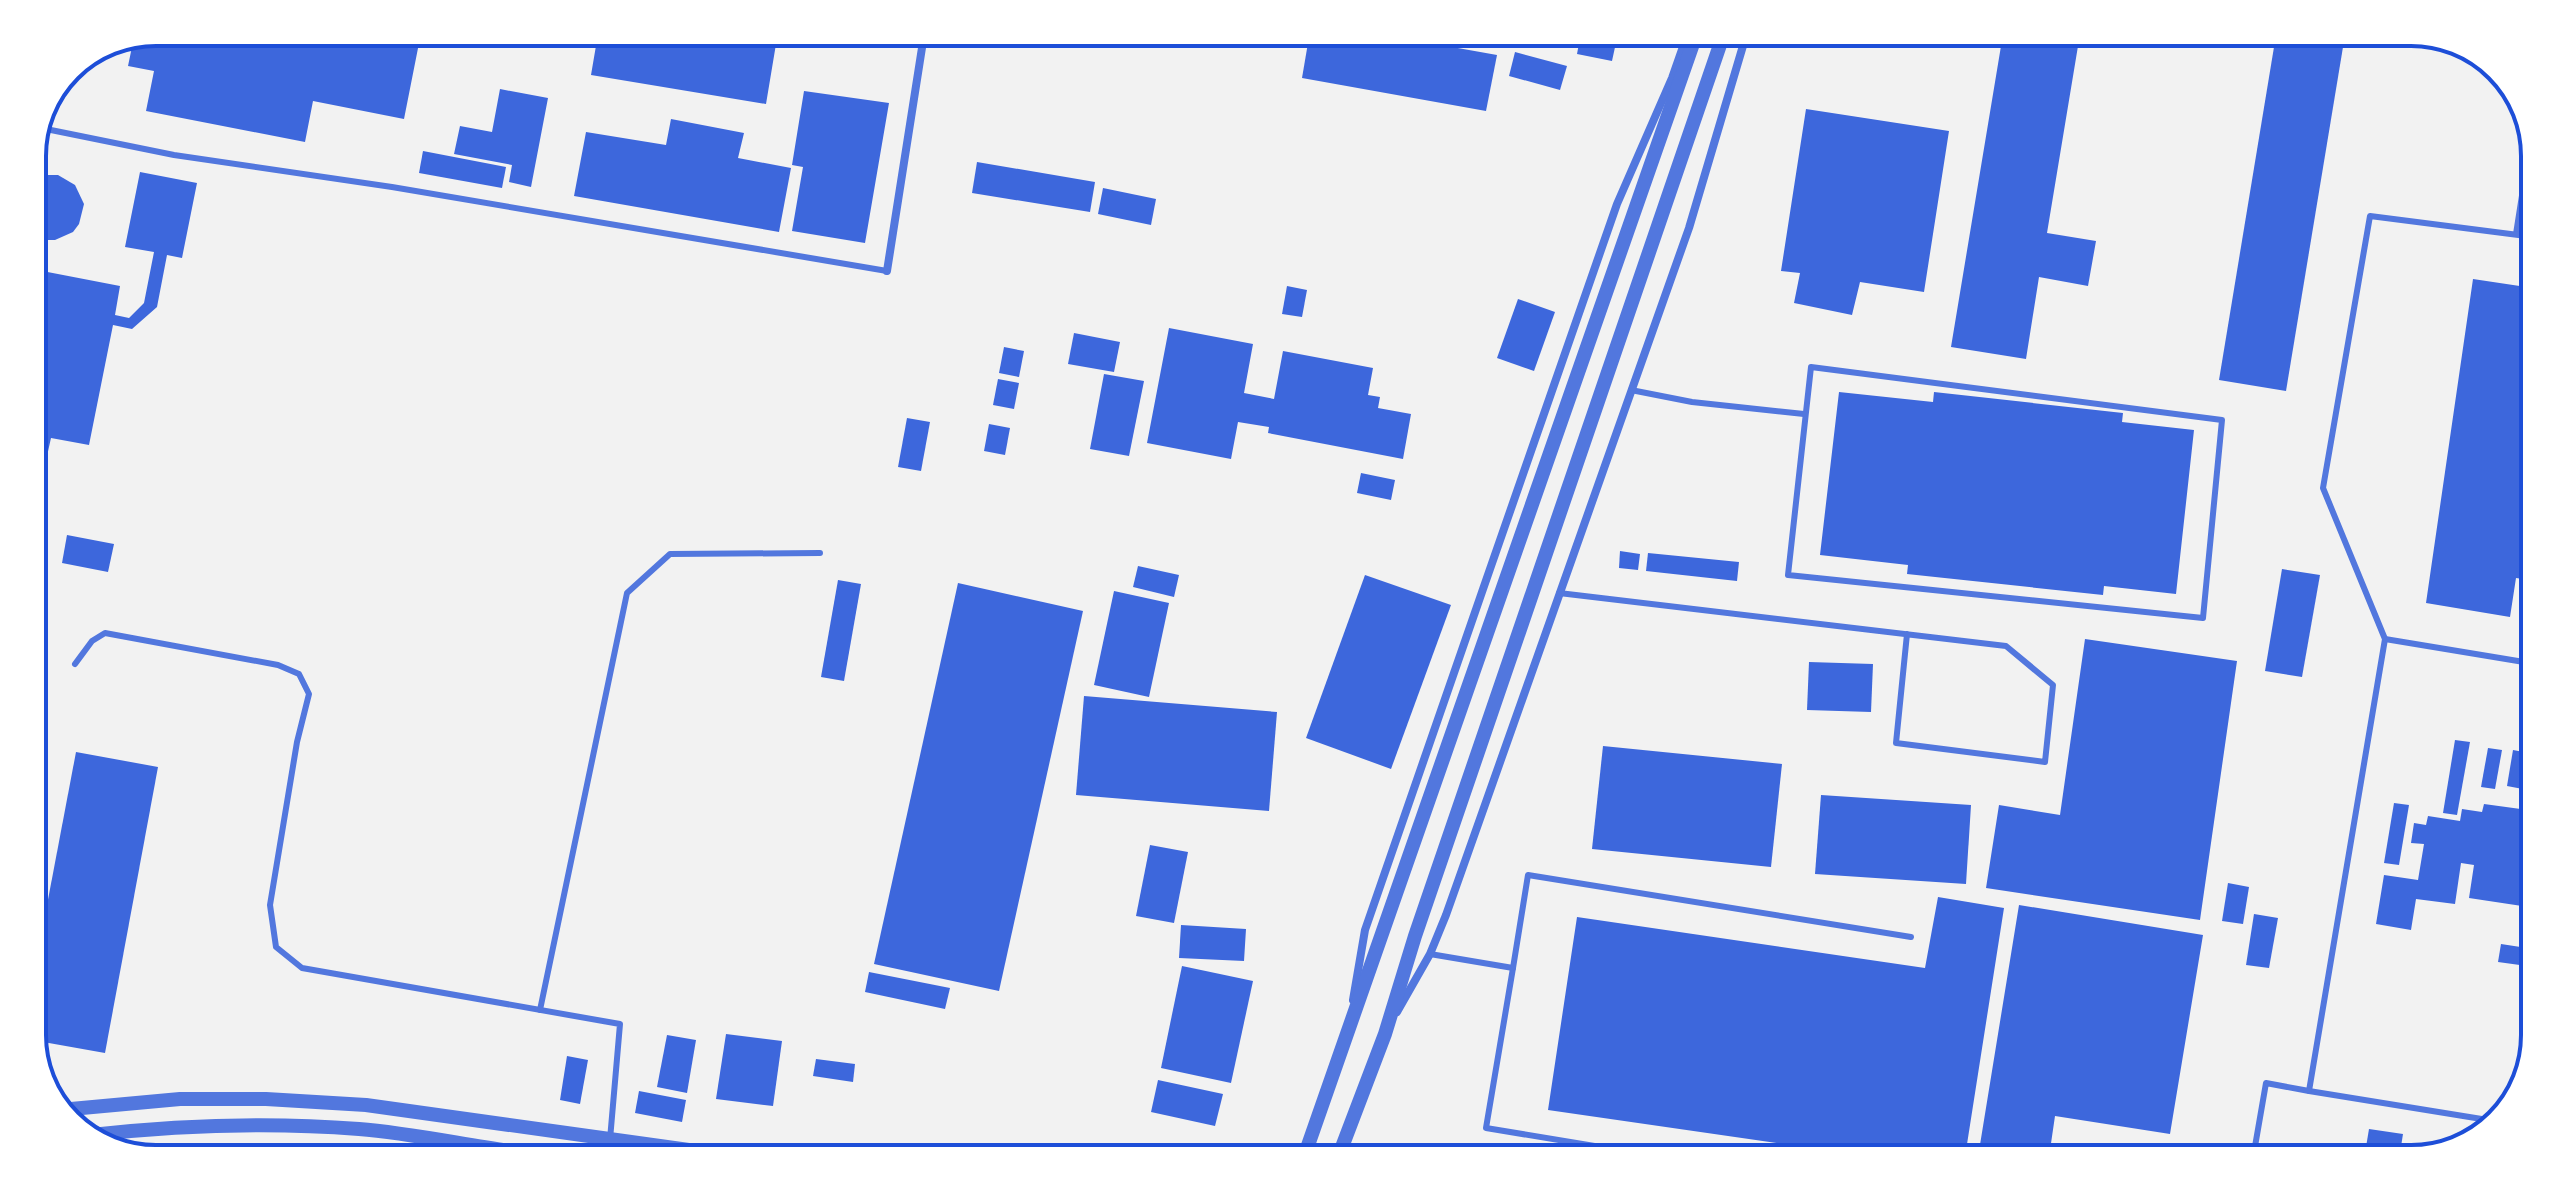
<svg xmlns="http://www.w3.org/2000/svg" width="2567" height="1191" font-family="'Sofia Sans Condensed',sans-serif">
<rect width="100%" height="100%" fill="#f2f2f2"/>
<!-- building -->
<g fill="#3d67dc">
<polygon points="156,32 397,33 421,33 404,119 313,101 305,142 146,111 154,71 128,66 133,42"/>
<polygon points="598,34 755,35 840,35 838,48 777,38 766,104 591,75"/>
<polygon points="1207,36 1233,36 1252,37 1250,46"/>
<polygon points="1309,37 1396,37 1497,55 1486,111 1302,78"/>
<polygon points="1580,38 1617,38 1612,61 1577,54"/>
<polygon points="2002,40 2079,40 2047,233 2096,241 2088,286 2039,277 2026,359 1951,347"/>
<polygon points="2275,41 2344,41 2286,391 2219,380"/>
<polygon points="1515,52 1567,66 1560,90 1509,76"/>
<polygon points="500,89 548,98 531,187 509,182 512,165 454,154 460,126 492,132"/>
<polygon points="804,91 889,103 865,243 792,231 803,167 792,165"/>
<polygon points="1806,109 1949,131 1924,292 1860,282 1852,315 1794,303 1800,273 1781,271"/>
<polygon points="671,119 744,133 738,158 791,168 779,232 574,196 586,132 666,145"/>
<polygon points="423,151 506,167 502,188 419,173"/>
<polygon points="977,162 1095,182 1090,212 972,193"/>
<polygon points="140,172 197,183 182,258 167,255 157,307 132,329 113,325 89,445 51,438 32,523 32,269 120,286 115,315 129,318 144,303 154,252 125,247"/>
<polygon points="47,175 58,175 75,185 84,204 79,224 73,232 55,240 44,240 32,234 32,181"/>
<polygon points="1103,188 1156,199 1151,225 1098,214"/>
<polygon points="2473,279 2533,288 2530,580 2516,578 2510,617 2426,603"/>
<polygon points="1287,286 1307,290 1302,317 1282,314"/>
<polygon points="1518,299 1555,312 1534,371 1497,358"/>
<polygon points="1169,328 1253,344 1244,393 1274,399 1283,351 1373,368 1368,395 1380,397 1378,408 1411,414 1403,459 1268,433 1269,427 1238,422 1231,459 1147,443"/>
<polygon points="1074,333 1120,342 1114,372 1068,364"/>
<polygon points="1004,347 1024,351 1019,377 999,373"/>
<polygon points="1104,374 1144,381 1129,456 1090,449"/>
<polygon points="998,379 1019,383 1014,409 993,405"/>
<polygon points="1839,392 1933,402 1934,392 2123,413 2122,422 2194,430 2176,594 2104,586 2103,595 1907,574 1908,565 1820,555"/>
<polygon points="907,418 930,422 921,471 898,467"/>
<polygon points="989,424 1010,428 1005,455 984,451"/>
<polygon points="1361,473 1395,480 1391,500 1357,493"/>
<polygon points="67,535 114,544 108,572 62,563"/>
<polygon points="1620,551 1640,554 1638,570 1619,568"/>
<polygon points="1648,553 1739,562 1737,581 1646,571"/>
<polygon points="1138,566 1179,575 1174,597 1133,587"/>
<polygon points="2282,569 2320,575 2302,677 2265,671"/>
<polygon points="1365,575 1451,605 1391,769 1306,738"/>
<polygon points="838,580 861,584 844,681 821,677"/>
<polygon points="958,583 1083,611 999,991 874,964"/>
<polygon points="1114,591 1169,603 1149,697 1094,685"/>
<polygon points="2085,639 2237,661 2200,920 1986,888 1999,805 2060,815"/>
<polygon points="1809,662 1873,664 1871,712 1807,710"/>
<polygon points="1084,696 1277,712 1269,811 1076,795"/>
<polygon points="2455,740 2470,742 2457,815 2443,813"/>
<polygon points="1603,746 1782,764 1771,867 1592,849"/>
<polygon points="2488,748 2502,750 2495,789 2481,787"/>
<polygon points="2513,750 2529,753 2528,790 2507,786"/>
<polygon points="76,752 158,767 105,1053 32,1040 32,984"/>
<polygon points="1821,795 1971,805 1966,884 1815,874"/>
<polygon points="2394,803 2409,805 2399,865 2384,863"/>
<polygon points="2484,804 2528,810 2528,872 2522,906 2469,898 2474,865 2461,863 2455,904 2416,899 2411,930 2376,924 2384,875 2418,880 2424,844 2411,843 2414,823 2426,825 2428,816 2460,821 2462,809 2482,812"/>
<polygon points="1150,845 1188,852 1174,923 1136,916"/>
<polygon points="2228,883 2249,887 2243,924 2222,921"/>
<polygon points="1938,897 2004,908 1965,1157 1873,1157 1548,1110 1577,917 1925,968"/>
<polygon points="2019,905 2203,935 2170,1134 2055,1116 2049,1157 1978,1157"/>
<polygon points="2254,914 2278,918 2269,968 2246,965"/>
<polygon points="1181,925 1246,929 1244,961 1179,958"/>
<polygon points="2501,944 2527,948 2527,966 2498,962"/>
<polygon points="1182,966 1253,981 1231,1083 1161,1068"/>
<polygon points="869,972 950,988 945,1009 865,992"/>
<polygon points="726,1034 782,1041 773,1106 716,1099"/>
<polygon points="667,1035 696,1040 687,1093 657,1087"/>
<polygon points="567,1056 588,1060 580,1104 560,1100"/>
<polygon points="816,1059 855,1064 853,1082 813,1076"/>
<polygon points="1158,1080 1223,1094 1215,1126 1151,1112"/>
<polygon points="639,1091 686,1100 682,1122 635,1113"/>
<polygon points="2369,1129 2403,1134 2399,1159 2364,1159"/>
</g>
<g fill="none" stroke-linecap="round" stroke-linejoin="round">
<!-- service -->
<g stroke="#5277de" stroke-width="6">
<polyline points="41,128 174,155 392,187 887,271"/>
<polyline points="2516,234 2531,138"/>
<polygon points="1811,367 2222,420 2203,618 1788,575"/>
<polyline points="1631,390 1692,402 1804,414"/>
<polyline points="1559,593 2006,646 2053,685 2045,762 1896,743 1907,634"/>
<polyline points="2385,639 2530,663"/>
<polyline points="75,664 92,641 105,633 278,665 299,674 309,694 297,742 270,905 276,947 302,968 620,1024 609,1151"/>
<polyline points="1430,954 1513,968 1486,1128 1655,1156"/>
<polyline points="1513,968 1528,875 1911,937"/>
<polyline points="540,1010 627,593 670,554 820,553"/>
<polyline points="2494,1121 2309,1091 2385,639 2323,488 2370,216 2534,237"/>
<polyline points="2253,1158 2266,1083 2309,1091"/>
</g>
<!-- minor -->
<g stroke="#5277de" stroke-width="8">
<polyline points="887,271 924,35"/>
<polyline points="1353,1000 1365,930 1482,592 1617,204 1672,78 1686,38"/>
<polyline points="1397,1012 1430,954 1446,915 1689,228 1745,39"/>
</g>
<!-- tertiary -->
<g stroke="#5277de" stroke-width="14">
<polyline points="60,1110 180,1099 266,1099 366,1105 703,1152"/>
<path d="M91 1135C180 1125 269 1122 359 1129 409 1133 460 1144 510 1151"/>
<polyline points="1305,1154 1695,38"/>
<polyline points="1339,1155 1385,1034 1415,936 1722,39"/>
</g>
</g>
<!-- crop -->
<path d="M0 0H2567V1191H0ZM156 46H2411A110 110 0 0 1 2521 156V1035A110 110 0 0 1 2411 1145H156A110 110 0 0 1 46 1035V156A110 110 0 0 1 156 46Z" fill="#fff" fill-rule="evenodd"/>
<path fill="none" stroke="#1d4ed8" stroke-width="4" d="M156 46H2411A110 110 0 0 1 2521 156V1035A110 110 0 0 1 2411 1145H156A110 110 0 0 1 46 1035V156A110 110 0 0 1 156 46Z"/>
</svg>
